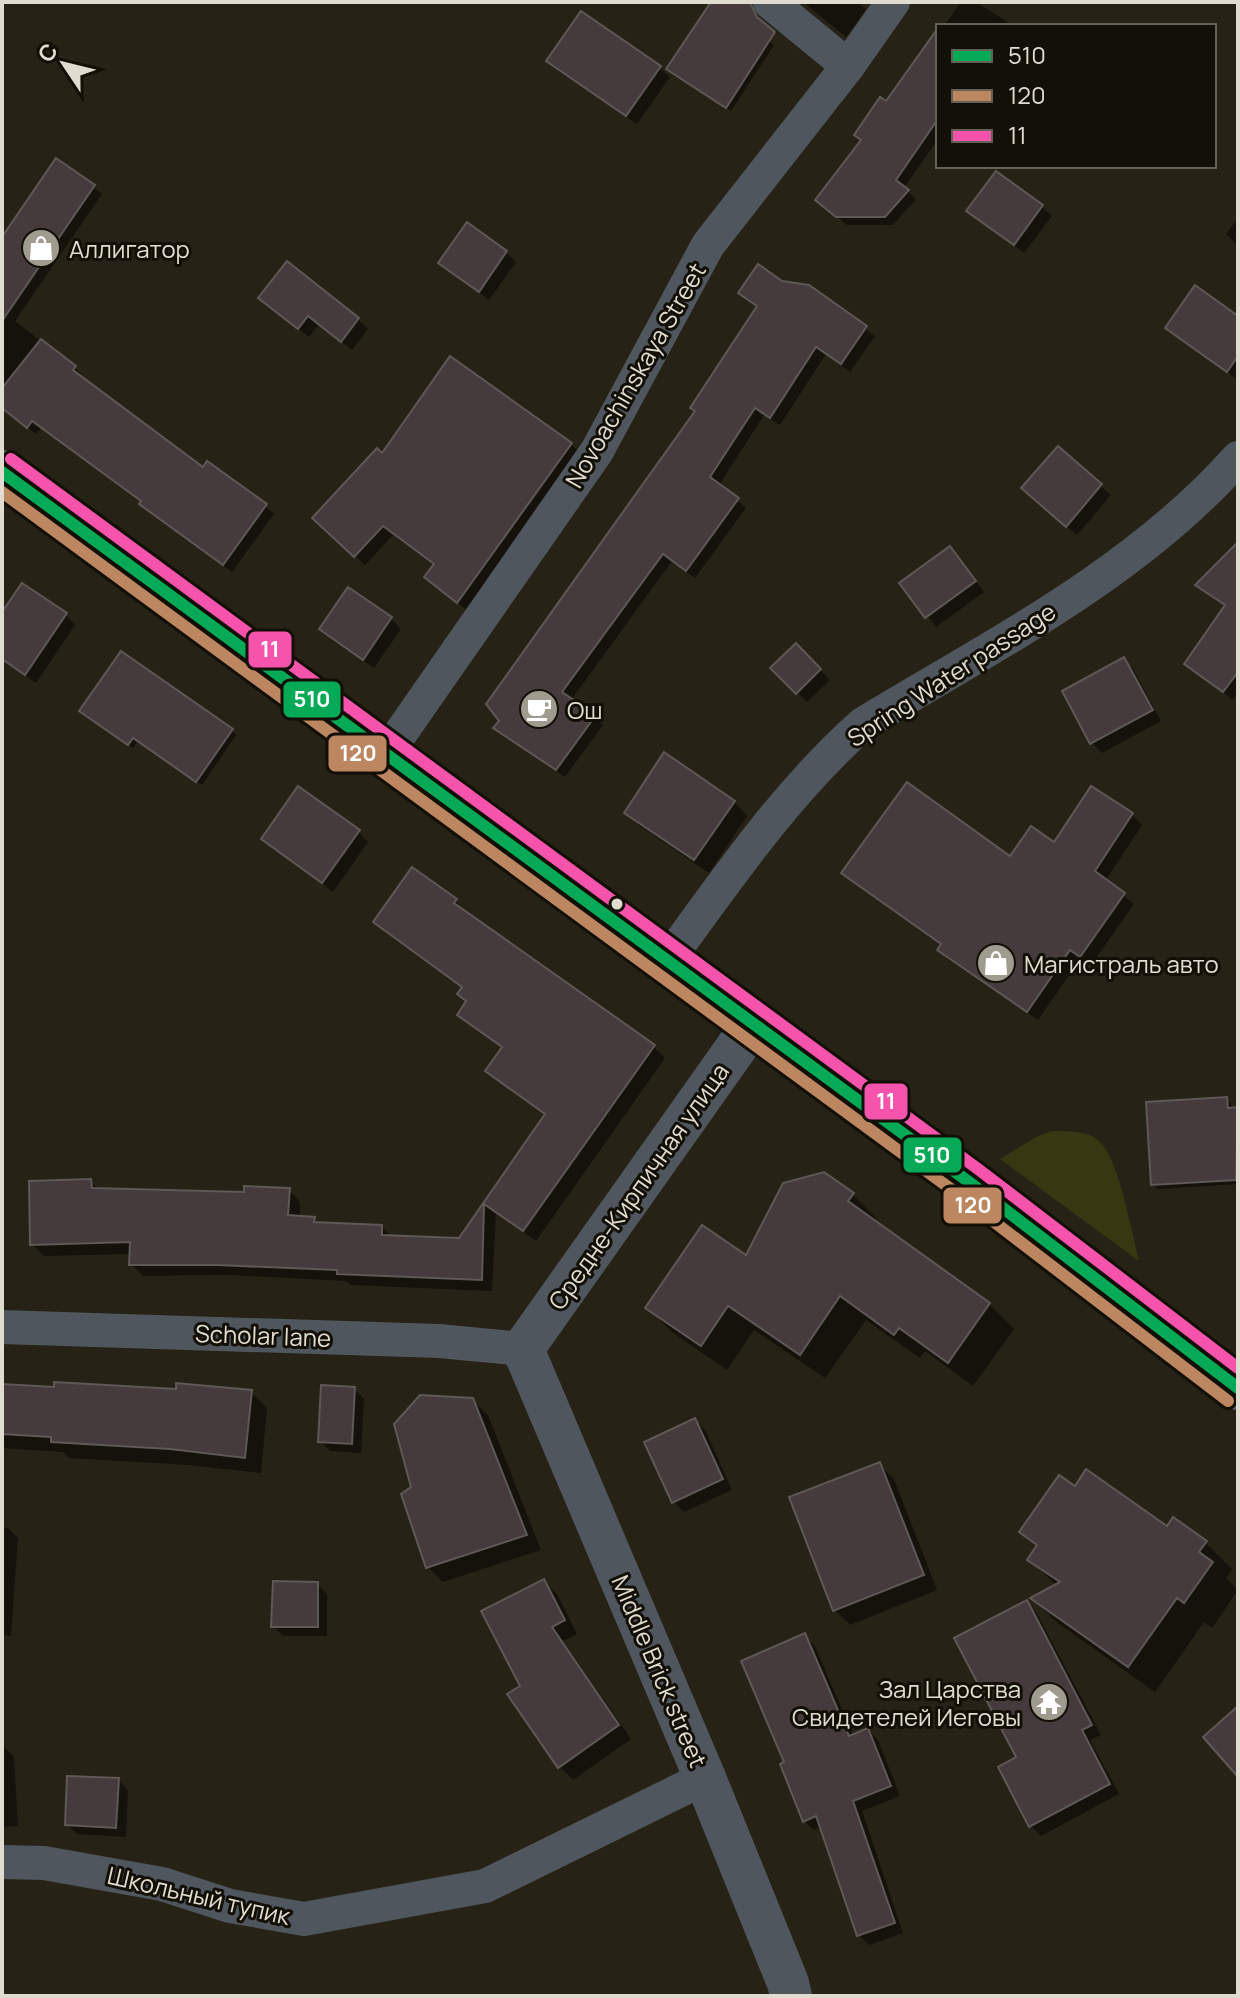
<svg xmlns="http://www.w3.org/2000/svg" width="1240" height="1998" font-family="Manrope,sans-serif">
<rect width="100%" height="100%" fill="#262216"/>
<!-- green -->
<path fill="#373812" d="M1053 1131C1069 1132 1088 1130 1100 1142 1119 1160 1132 1234 1139 1261L1000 1159 1038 1136Z"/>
<!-- shadow -->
<g fill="#0007" fill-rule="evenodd">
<polygon points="803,2 857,2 866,9 846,37"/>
<polygon points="961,2 976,2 1014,26 944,26"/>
<polygon points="713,3 774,45 731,111 673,73"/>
<polygon points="938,34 938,139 904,188 916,199 893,225 847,225 826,208 887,104"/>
<polygon points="548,61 660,68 670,77 637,124 558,71"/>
<polygon points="56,161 102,194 15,321 75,368 83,376 81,378 203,469 265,506 274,514 232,572 149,512 142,503 42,427 36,434 2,407 2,241"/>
<polygon points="1042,207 1052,216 1024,253 969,211"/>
<polygon points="1238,218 1238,246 1226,234"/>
<polygon points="506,252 516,262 489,300 441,263"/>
<polygon points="808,287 875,336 850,372 826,354 780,425 764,415 719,485 746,508 695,578 672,561 571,700 603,725 565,777 496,728 697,412 759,308 741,293"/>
<polygon points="260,298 358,319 368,329 352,350 319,324 309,337"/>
<polygon points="1238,318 1238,380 1168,328"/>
<polygon points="571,444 581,454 468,611 437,587 435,566 393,535 365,565 324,527 382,456"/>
<polygon points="1058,448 1111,495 1077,535 1033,498"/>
<polygon points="1238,545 1238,693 1233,700 1186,664 1227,607 1198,585"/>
<polygon points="950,548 984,592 936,627 902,583"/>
<polygon points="66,615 75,625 36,683 2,660 2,616"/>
<polygon points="391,619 401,629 374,668 331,639 321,629"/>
<polygon points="796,646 830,680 807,702 773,668"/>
<polygon points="1123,659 1133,669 1161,721 1102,753 1092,743"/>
<polygon points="86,715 232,730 236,735 202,785 138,741 133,748"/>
<polygon points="1092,789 1132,815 1142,825 1105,881 1134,904 1091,965 1081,958 1038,1020 949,960 939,950 942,946 854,883 844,872 1010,859 1054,845"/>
<polygon points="734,802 747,816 709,873 640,826 626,813"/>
<polygon points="359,832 368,842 333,892 263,839"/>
<polygon points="456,901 467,912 466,914 654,1047 665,1058 536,1241 496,1213 492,1291 351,1285 346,1281 229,1275 143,1276 131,1264 131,1254 44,1256 32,1244 90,1181 99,1190 246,1194 289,1190 300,1202 300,1218 314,1219 319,1224 382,1227 392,1237 460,1240 546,1116 499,1082 488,1071 503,1049 459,1015 468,1003 463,988 387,934 375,922"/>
<polygon points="1226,1099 1231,1103 1231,1110 1238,1109 1238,1184 1157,1189 1153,1184"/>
<path d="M824 1175 852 1194 877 1219 875 1223 989 1304 1014 1329 973 1386 925 1351 920 1358 866 1320 825 1378 754 1330 727 1370 673 1333 648 1308 703 1228 747 1258 784 1185ZM848 1197H853L843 1210 840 1208Z"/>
<polygon points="2,1386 251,1392 267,1408 261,1473 188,1465 69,1458 63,1452 2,1448"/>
<polygon points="354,1389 364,1399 361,1453 330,1451 320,1441"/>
<polygon points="472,1400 488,1415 541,1550 443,1582 428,1567 404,1495 413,1487"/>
<polygon points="695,1421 705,1430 732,1490 684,1512 674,1502 647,1443"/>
<polygon points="879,1464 894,1479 937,1590 850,1625 835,1610"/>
<polygon points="1075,1488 1168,1529 1174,1520 1206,1543 1232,1569 1226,1578 1238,1590 1212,1628 1204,1622 1155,1692 1059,1624 1033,1599 1057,1586 1030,1560 1038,1548 1022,1532"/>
<polygon points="2,1527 8,1528 18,1538 11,1636 2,1635"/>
<polygon points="543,1581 557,1594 577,1634 563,1641 631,1739 573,1780 560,1767 523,1686"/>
<polygon points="317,1584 327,1594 327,1636 283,1636 273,1626"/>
<polygon points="1027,1602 1036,1612 1101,1735 1090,1740 1119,1794 1041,1836 1031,1826 1019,1758"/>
<polygon points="805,1636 815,1646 853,1736 868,1730 878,1740 900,1796 862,1811 903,1933 869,1945 859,1935 822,1827 814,1830 804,1821 787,1763"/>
<polygon points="4,1747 14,1757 18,1826 2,1827 2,1748"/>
<polygon points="118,1780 128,1790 126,1837 77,1834 67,1824"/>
</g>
<!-- building -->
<g fill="#453b3d" stroke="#5e5856" stroke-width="2">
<polygon points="711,2 750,2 757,17 775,32 726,108 666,69"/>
<polygon points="581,11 661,66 626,116 546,61"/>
<polygon points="938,28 938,119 896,180 909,190 885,217 836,217 815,200 861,140 854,135 880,97 886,101"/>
<polygon points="56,158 95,185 2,321 2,237"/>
<polygon points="996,171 1043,205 1014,245 966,211"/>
<polygon points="467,222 507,251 479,292 438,263"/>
<polygon points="287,261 359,318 341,342 308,316 298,329 258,298"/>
<polygon points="758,264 782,281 809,285 867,326 841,364 816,347 770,418 755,408 710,477 739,498 686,571 663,554 562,692 596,715 556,770 493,728 499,721 486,704 695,411 690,408 757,306 738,293"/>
<polygon points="1195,285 1238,316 1238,356 1227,372 1165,328"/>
<polygon points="41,339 76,366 73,370 203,467 207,461 267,504 223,565 139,504 141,501 32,421 27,428 2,408 2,388"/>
<polygon points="450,356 572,443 457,603 424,577 434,564 383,526 354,557 312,518 377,448 382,453"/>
<polygon points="1058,446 1102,484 1066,527 1021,488"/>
<polygon points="1238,542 1238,672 1223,692 1184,664 1225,605 1195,585"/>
<polygon points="950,546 976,581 925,618 899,583"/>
<polygon points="22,583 67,613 25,675 2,659 2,612"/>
<polygon points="348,587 392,617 363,660 319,629"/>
<polygon points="796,643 821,669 796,694 770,668"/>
<polygon points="121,651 233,729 196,782 133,738 128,745 79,711"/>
<polygon points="1124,657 1153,710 1090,744 1062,691"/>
<polygon points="664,752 735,801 694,860 624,813"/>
<polygon points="907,782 1010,856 1031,826 1054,842 1091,786 1133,813 1095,871 1125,893 1080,957 1070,950 1027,1012 937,950 941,944 841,873"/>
<polygon points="298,786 360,830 322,883 261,839"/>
<polygon points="412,867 457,899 454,903 655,1045 523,1231 484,1204 482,1280 337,1274 337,1270 217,1265 129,1265 130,1242 30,1245 29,1181 91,1179 92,1188 244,1192 244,1186 290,1188 288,1215 315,1217 314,1222 382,1225 382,1235 459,1238 545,1114 485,1071 502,1047 457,1015 466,1001 457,994 462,987 373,922"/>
<polygon points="1227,1097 1228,1108 1238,1107 1236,1180 1151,1185 1146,1102"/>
<polygon points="824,1172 854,1193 848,1201 990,1303 948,1363 899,1328 894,1335 840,1296 800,1355 728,1306 701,1346 645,1308 702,1225 746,1255 783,1183"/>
<polygon points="54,1382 176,1389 176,1383 252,1390 245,1458 170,1449 51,1442 51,1437 2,1434 2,1384 54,1387"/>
<polygon points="321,1385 355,1387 352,1444 318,1442"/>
<polygon points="420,1395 473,1398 527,1535 426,1568 401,1494 411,1487 394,1424"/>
<polygon points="695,1418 723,1479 672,1503 644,1442"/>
<polygon points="880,1462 924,1575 833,1611 789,1497"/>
<polygon points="1086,1469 1167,1526 1173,1517 1207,1541 1199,1552 1213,1562 1184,1603 1177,1598 1128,1667 1030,1598 1060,1582 1027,1560 1037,1545 1019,1532 1059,1475 1075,1486"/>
<polygon points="544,1579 565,1620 552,1627 619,1725 558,1768 507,1694 520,1686 481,1611"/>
<polygon points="273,1581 318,1582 318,1627 271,1627"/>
<polygon points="1027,1600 1092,1725 1082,1730 1110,1784 1029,1827 998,1767 1016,1757 954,1638"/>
<polygon points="805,1633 849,1736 868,1728 891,1786 853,1801 895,1923 857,1936 816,1816 803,1822 780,1764 784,1762 741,1661"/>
<polygon points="1238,1706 1238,1777 1203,1737"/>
<polygon points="67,1776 119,1778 116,1828 65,1825"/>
</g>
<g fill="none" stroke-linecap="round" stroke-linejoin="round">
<!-- minor -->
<g stroke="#50565d" stroke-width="34">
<polyline points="770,2 848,66"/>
<polyline points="386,754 597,451 708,245 848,66 893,2"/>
<path d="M667 961C727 879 787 791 863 724 993 645 1136 573 1238 458"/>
<polyline points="2,1327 439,1341 523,1349"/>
<polyline points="2,1862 44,1863 162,1884 230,1906 304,1919 485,1886 705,1778"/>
</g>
<!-- tertiary -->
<polyline stroke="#50565d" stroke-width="42" points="753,1024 523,1349 705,1778 788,1983 791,1996"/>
<!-- secondary -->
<polyline stroke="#58606b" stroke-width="44" points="2,472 969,1182 1238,1388"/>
<defs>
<polyline id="bus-1" points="2,472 969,1182 1238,1388"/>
<polyline id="bus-2" points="2,492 959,1195 1228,1401"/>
<polyline id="bus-3" points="11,459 978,1169 1238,1368"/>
</defs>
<!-- bus-1 casing -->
<use href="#bus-1" stroke="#120f06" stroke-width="18"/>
<!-- bus-2 casing -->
<use href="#bus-2" stroke="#120f06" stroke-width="18"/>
<!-- bus-3 casing -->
<use href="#bus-3" stroke="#120f06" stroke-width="18"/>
<!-- bus-1 -->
<use href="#bus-1" stroke="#06aa56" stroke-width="12"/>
<!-- bus-2 -->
<use href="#bus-2" stroke="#bb8660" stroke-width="12"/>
<!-- bus-3 -->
<use href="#bus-3" stroke="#f653ac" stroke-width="12"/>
</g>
<!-- icons -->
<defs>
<symbol id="shop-disc" viewBox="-11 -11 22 22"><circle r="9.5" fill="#9f9b8e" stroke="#120f06"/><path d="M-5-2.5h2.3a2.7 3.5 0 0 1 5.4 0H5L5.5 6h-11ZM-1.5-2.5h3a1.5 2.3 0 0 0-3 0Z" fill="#fff"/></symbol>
<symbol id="cafe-disc" viewBox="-11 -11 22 22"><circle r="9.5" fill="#9f9b8e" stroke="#120f06"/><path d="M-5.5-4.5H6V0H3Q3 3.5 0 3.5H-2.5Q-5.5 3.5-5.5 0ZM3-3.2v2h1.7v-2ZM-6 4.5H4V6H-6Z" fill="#fff"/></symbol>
<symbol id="temple-disc" viewBox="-11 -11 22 22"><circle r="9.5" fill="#9f9b8e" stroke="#120f06"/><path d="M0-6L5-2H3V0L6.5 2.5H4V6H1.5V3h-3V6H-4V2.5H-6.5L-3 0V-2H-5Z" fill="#fff"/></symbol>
</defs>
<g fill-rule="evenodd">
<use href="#shop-disc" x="19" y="226" width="44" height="44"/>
<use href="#cafe-disc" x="517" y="687" width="44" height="44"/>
<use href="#shop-disc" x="974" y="941" width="44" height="44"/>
<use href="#temple-disc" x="1027" y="1680" width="44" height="44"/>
</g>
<!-- markers -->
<circle fill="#e0dccf" stroke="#120f06" stroke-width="3" cx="617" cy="904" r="7"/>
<g text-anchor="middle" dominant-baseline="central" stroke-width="6" stroke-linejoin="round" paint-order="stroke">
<!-- poi labels -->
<g font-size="24" fill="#e0dccf" stroke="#120f06" text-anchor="start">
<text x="69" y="248">Аллигатор</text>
<text x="567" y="709">Ош</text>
<text x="1024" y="963">Магистраль авто</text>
<text x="1021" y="1688" text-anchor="end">Зал Царства<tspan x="1021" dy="28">Свидетелей Иеговы</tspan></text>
</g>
<!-- street labels -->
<g font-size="24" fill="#e0dccf" stroke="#120f06">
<text transform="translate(635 375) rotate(-60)">Novoachinskaya Street</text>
<text transform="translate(951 674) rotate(-33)">Spring Water passage</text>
<text transform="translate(638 1186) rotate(-55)">Средне-Кирпичная улица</text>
<text transform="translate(263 1335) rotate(2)">Scholar lane</text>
<text transform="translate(660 1671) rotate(67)">Middle Brick street</text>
<text transform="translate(199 1895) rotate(13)">Школьный тупик</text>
</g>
</g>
<g stroke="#120f06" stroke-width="3">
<rect x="247" y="630" width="46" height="39" rx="8" fill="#f653ac"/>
<rect x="282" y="680" width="60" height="39" rx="8" fill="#06aa56"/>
<rect x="327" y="734" width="61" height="39" rx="8" fill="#bb8660"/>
<rect x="863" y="1082" width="46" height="39" rx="8" fill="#f653ac"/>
<rect x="902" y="1136" width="61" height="38" rx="8" fill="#06aa56"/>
<rect x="942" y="1186" width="61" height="39" rx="8" fill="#bb8660"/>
</g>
<g font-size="22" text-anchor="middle" font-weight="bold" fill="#fff">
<text x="270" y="657">11</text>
<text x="312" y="707">510</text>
<text x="358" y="761">120</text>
<text x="886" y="1109">11</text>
<text x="932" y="1163">510</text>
<text x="973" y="1213">120</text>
</g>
<!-- border -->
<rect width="1240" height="1998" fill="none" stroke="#e0dccf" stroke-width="8"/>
<!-- legend -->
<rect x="936" y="24" width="280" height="144" fill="#120f06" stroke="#646156" stroke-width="2"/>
<rect x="952" y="50" width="40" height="12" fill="#06aa56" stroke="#646156" stroke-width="2"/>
<text x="1008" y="64" font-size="24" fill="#e0dccf">510</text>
<rect x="952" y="90" width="40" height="12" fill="#bb8660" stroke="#646156" stroke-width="2"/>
<text x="1008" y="104" font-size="24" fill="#e0dccf">120</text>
<rect x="952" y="130" width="40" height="12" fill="#f653ac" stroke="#646156" stroke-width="2"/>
<text x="1008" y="144" font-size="24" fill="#e0dccf">11</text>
<!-- north arrow -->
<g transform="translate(64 64) rotate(305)" stroke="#120f06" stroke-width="6" paint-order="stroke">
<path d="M0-6L14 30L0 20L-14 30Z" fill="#e0dccf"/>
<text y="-12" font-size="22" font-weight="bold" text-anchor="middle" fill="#e0dccf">С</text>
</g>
</svg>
